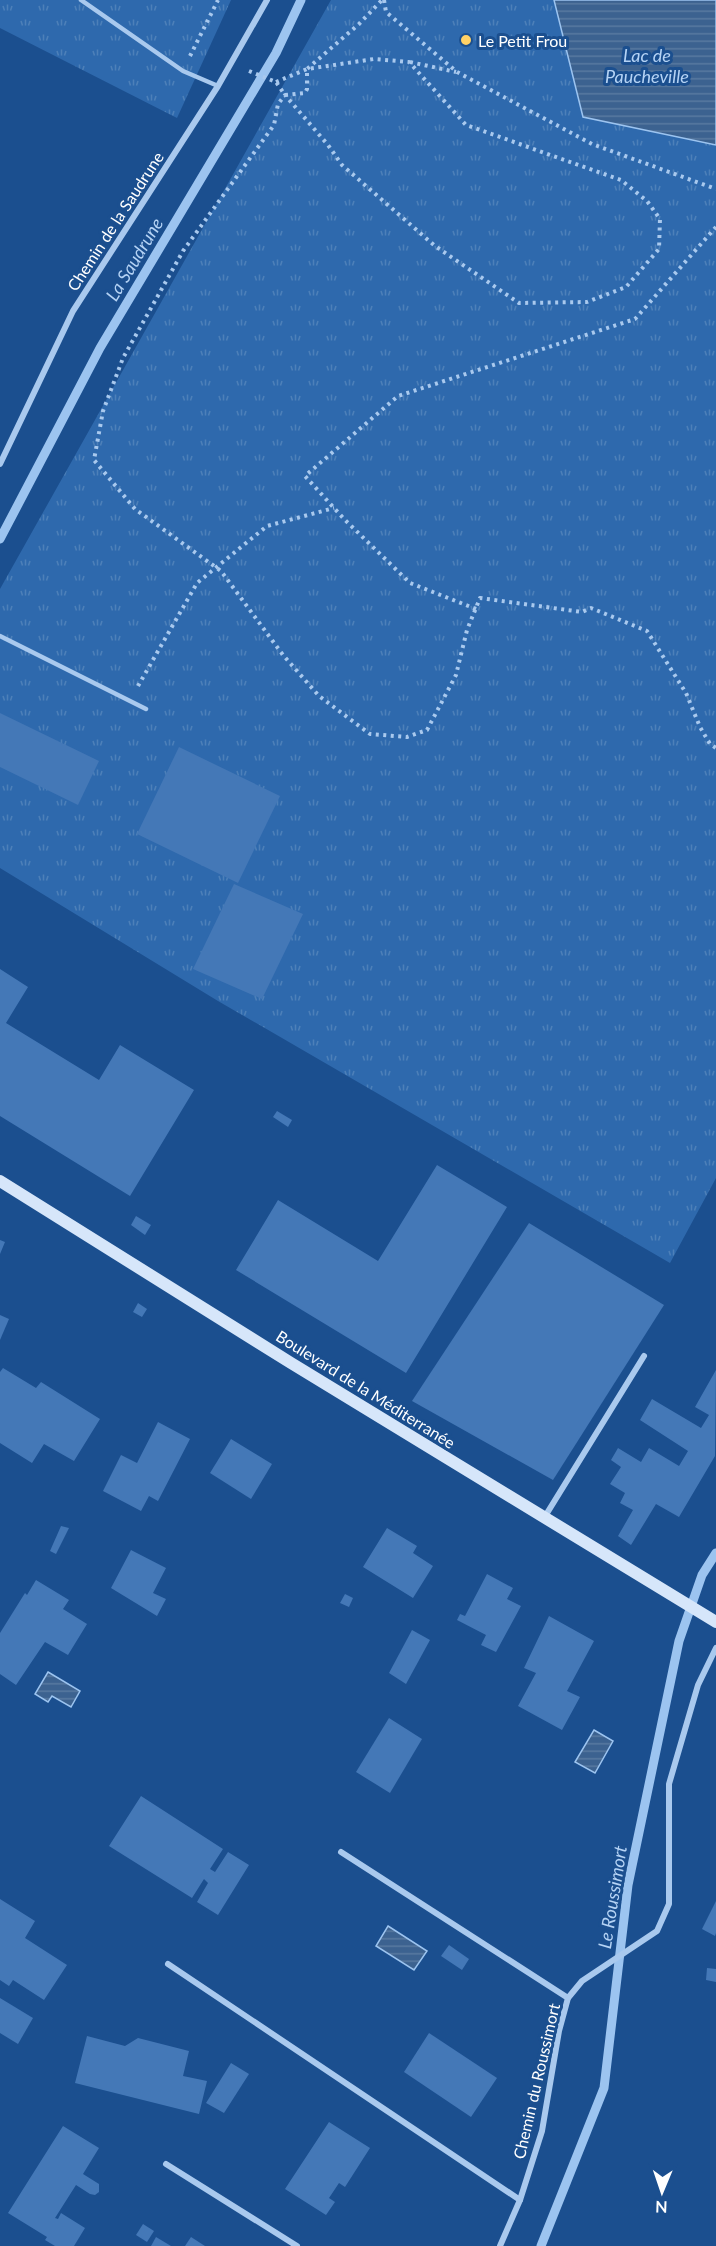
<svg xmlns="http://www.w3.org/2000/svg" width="716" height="2246" font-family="Lato,sans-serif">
<defs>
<pattern id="park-tufts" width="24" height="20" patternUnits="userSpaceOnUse" patternTransform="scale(1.5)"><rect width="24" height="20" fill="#2e69ad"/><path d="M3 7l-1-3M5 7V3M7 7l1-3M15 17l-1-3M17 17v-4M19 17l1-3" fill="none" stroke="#4d80b9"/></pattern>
<pattern id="water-rules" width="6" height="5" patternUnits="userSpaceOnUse" patternTransform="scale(1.5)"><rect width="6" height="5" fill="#3c6290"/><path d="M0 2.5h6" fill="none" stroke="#597aa1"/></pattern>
</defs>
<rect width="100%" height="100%" fill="#1b4f8f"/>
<!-- park -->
<g fill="url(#park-tufts)">
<polygon points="0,0 231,0 177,118 0,28"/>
<polygon points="331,0 554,0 583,116 716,145 716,1178 670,1263 218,1001 0,868 0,589"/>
</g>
<!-- water -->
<g fill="url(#water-rules)" stroke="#9cc4f0" stroke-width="1.5">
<polygon points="554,0 716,0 716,145 583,117"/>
<polygon points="48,1672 80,1691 71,1707 52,1696 48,1702 35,1694"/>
<polygon points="594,1730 613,1741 595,1773 575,1762"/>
<polygon points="388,1926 427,1951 414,1970 376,1946"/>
</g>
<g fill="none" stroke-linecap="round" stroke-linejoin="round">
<!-- stream -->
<g stroke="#9cc4f0" stroke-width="9">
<polyline points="0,539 100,348 276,53 301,0"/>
<polyline points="541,2246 604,2088 628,1885 679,1641 702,1575 716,1553"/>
</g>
</g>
<!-- building -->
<g fill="#4478b7">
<polygon points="0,713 99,761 78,805 0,767"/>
<polygon points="179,747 280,796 238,883 137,834"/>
<polygon points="234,884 303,914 262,999 193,969"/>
<polygon points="0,969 28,987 6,1023 99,1080 120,1045 194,1090 130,1196 0,1116"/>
<polygon points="277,1111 292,1120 288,1127 273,1117"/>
<polygon points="437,1165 507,1207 406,1373 236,1270 278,1200 378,1261"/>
<polygon points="136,1216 151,1225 145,1235 131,1225"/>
<polygon points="529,1223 664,1305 553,1480 412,1401"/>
<polygon points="0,1240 5,1242 0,1254"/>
<polygon points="138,1303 147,1309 142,1317 133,1312"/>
<polygon points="0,1315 9,1319 0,1340"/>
<polygon points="3,1368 36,1388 41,1382 100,1419 74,1461 44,1444 32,1463 0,1443 0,1372"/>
<polygon points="716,1370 715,1456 679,1517 656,1504 631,1545 618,1536 633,1510 620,1503 625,1493 610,1484 621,1467 611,1460 618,1448 641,1462 649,1448 679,1466 688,1451 640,1420 652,1399 701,1428 709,1415 695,1407"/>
<polygon points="158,1422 190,1439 158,1501 149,1496 141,1511 103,1491 121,1455 137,1463"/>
<polygon points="231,1439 272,1464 251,1499 210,1473"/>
<polygon points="61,1526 69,1528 56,1554 50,1551"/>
<polygon points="387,1528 417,1546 413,1553 433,1566 413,1598 363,1567"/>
<polygon points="131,1550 166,1568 153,1593 166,1599 157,1616 111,1588"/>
<polygon points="487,1574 513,1588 507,1599 521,1606 496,1652 481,1645 486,1635 457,1620 460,1614 465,1616"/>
<polygon points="36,1580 69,1600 63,1609 87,1624 68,1655 45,1642 16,1685 0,1674 0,1633 25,1593 27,1595"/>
<polygon points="345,1594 353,1598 349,1607 340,1603"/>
<polygon points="549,1616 594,1641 567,1691 580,1697 562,1730 518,1706 536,1673 524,1668"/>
<polygon points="412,1630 430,1640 406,1684 389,1673"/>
<polygon points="389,1718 422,1739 390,1793 356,1772"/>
<polygon points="141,1796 223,1849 210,1869 215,1872 228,1852 249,1865 218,1915 197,1902 208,1883 204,1879 192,1898 109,1846"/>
<polygon points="0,1899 35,1921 25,1938 67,1965 44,2000 13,1980 9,1986 0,1980"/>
<polygon points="716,1901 716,1933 715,1936 702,1929"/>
<polygon points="449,1945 469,1959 462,1970 441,1956"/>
<polygon points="707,1968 716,1969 716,1982 706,1980"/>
<polygon points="0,1998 33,2018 18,2044 0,2033"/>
<polygon points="429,2033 497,2078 471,2117 404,2072"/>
<polygon points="87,2036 125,2046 138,2038 189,2051 183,2076 207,2081 199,2114 75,2083"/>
<polygon points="231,2063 249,2074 224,2113 206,2103"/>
<polygon points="329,2122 370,2148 345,2187 339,2183 329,2198 335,2202 326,2215 285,2189"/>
<polygon points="63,2126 99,2148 83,2174 99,2184 99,2192 95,2195 90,2194 76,2185 55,2218 58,2219 61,2213 85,2228 74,2246 55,2246 45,2240 47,2237 8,2213"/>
<polygon points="143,2224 154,2231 147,2242 136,2235"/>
<polygon points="156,2237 171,2246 151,2246"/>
<polygon points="191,2237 205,2246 185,2246"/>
</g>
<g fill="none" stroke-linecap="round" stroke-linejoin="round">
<!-- path -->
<g stroke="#a9c9ee" stroke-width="4" stroke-dasharray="3 4.5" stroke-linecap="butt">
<polyline points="384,0 386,12 457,72 592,144 716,189"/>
<polyline points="190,56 218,0"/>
<polyline points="410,62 456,72"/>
<polyline points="249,71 276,82 285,95 305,93 307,89 307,69 359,24 382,0"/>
<polyline points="276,82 307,69 374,59 409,62 466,125 621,180 647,201 660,219 659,249 626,287 587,302 519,303 435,246 342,165 328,145 285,95 278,104 274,125 183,251 123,358 103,411 94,460 135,509 221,571 283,655 319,696 370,734 407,737 427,730 456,675 467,630 480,598 582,612 591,608 647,631 686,693 700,727 710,744 716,748"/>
<polyline points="476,609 410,583 344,519 305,476 398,396 635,319 716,227"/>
<polyline points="138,686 197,583 267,526 334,508"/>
</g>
<!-- lane -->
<g stroke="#a9c9ee" stroke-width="4.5">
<polyline points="81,0 183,71 218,86"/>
<polyline points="0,636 146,709"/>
</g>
<!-- street -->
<g stroke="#a9c9ee" stroke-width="6">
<polyline points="0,464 73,311 218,86 267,0"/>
<polyline points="544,1518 644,1356"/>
<polyline points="341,1852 568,1998"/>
<polyline points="168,1964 520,2200"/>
<polyline points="166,2164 297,2246"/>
<polyline points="500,2246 520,2200 542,2131 559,2031 568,1998 582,1981 657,1931 669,1904 669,1784 698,1685 716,1648"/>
</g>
<!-- secondary -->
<polyline stroke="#d6e6fa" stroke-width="12" points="0,1181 291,1363 716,1622"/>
</g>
<!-- markers -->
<circle fill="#ffd166" stroke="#1b4f8f" stroke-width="2" cx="466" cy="40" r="6"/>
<g text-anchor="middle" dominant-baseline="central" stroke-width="6" stroke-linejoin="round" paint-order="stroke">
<!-- poi labels -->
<g font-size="16" fill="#fff" stroke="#1b4f8f" text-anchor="start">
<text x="478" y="40">Le Petit Frou</text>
</g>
<!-- street labels -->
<g font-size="16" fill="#fff" stroke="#1b4f8f">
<text transform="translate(115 221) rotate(-57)">Chemin de la Saudrune</text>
<text transform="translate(366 1389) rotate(32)">Boulevard de la Méditerranée</text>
<text transform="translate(536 2081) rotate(-77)">Chemin du Roussimort</text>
</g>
<!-- water labels -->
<g font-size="18" font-style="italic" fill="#b5d3f5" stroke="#1b4f8f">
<text x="647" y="55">Lac de<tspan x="647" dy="21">Paucheville</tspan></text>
<text transform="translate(134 259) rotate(-59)">La Saudrune</text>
<text transform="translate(612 1897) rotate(-81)">Le Roussimort</text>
</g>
</g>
<!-- north arrow -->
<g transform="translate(662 2192) rotate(182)" stroke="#1b4f8f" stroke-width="4.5" paint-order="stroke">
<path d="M0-4.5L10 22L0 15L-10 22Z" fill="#ffffff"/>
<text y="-9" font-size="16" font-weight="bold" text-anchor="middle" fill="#ffffff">N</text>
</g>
</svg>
